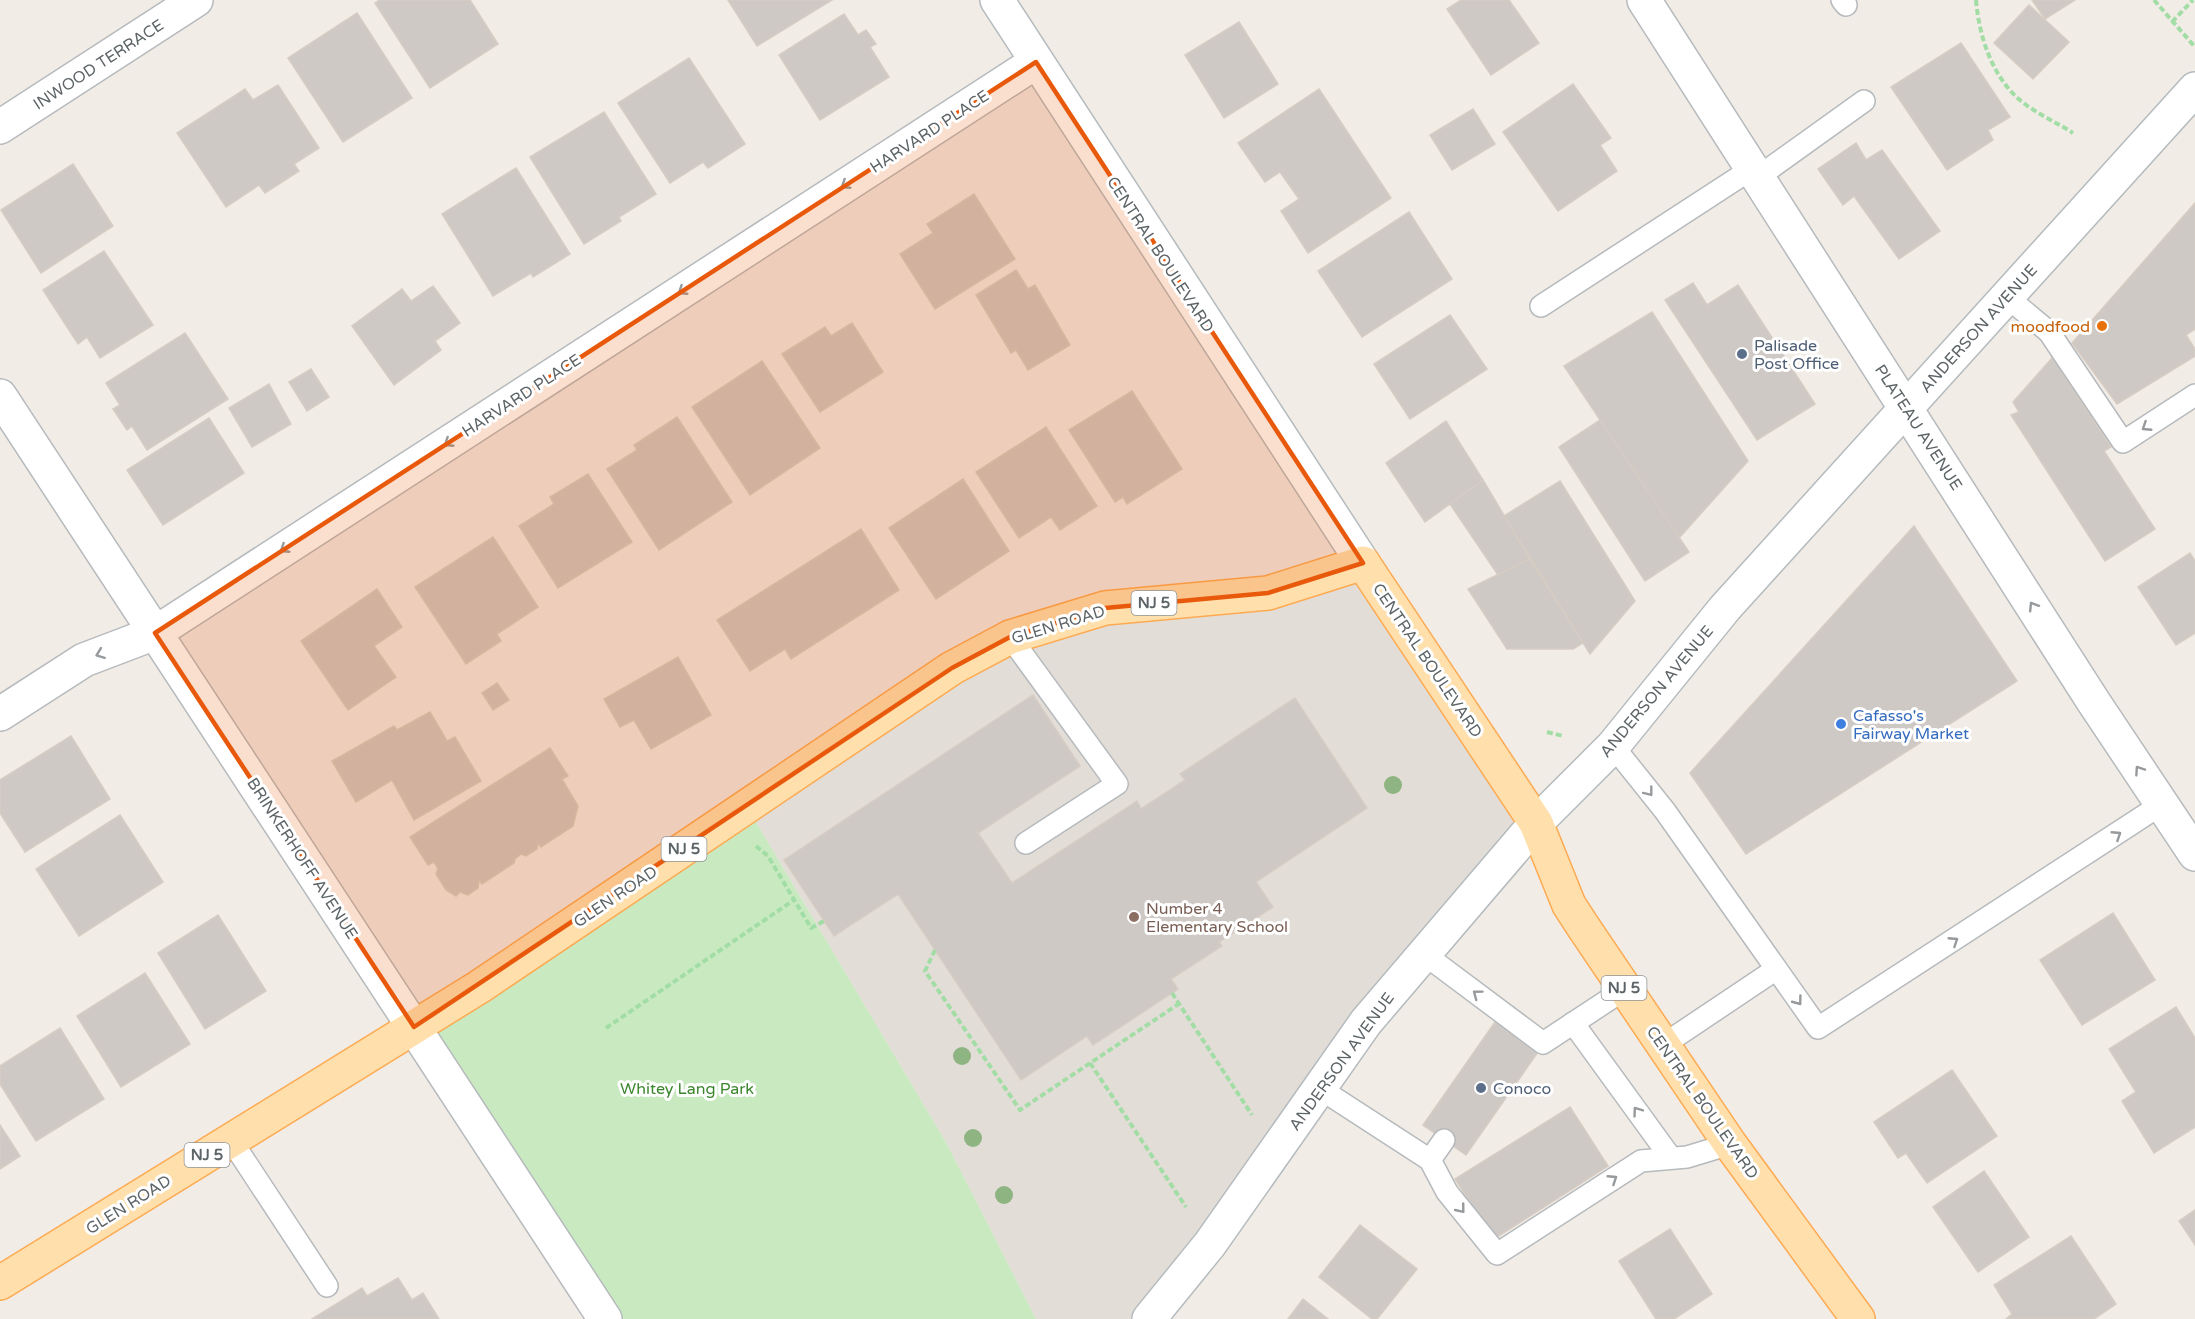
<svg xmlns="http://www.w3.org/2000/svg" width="2195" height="1319" font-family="'Varela Round',sans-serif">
	<rect width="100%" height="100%" fill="#f1ece6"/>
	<polygon fill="#e3ddd7" points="1363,563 1536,823 1149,1319 1036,1319 947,1144 747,807 1010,637"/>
	<polygon fill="#c9eac1" points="747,807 947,1144 1036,1319 605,1319 414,1027"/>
	<g fill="#cec9c5" stroke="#d6ccc3" stroke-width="1.5">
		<polygon points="380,0 470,0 498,44 430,88 375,3"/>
		<polygon points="728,0 832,0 757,46"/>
		<polygon points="1461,0 1509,0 1539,43 1491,75 1447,9"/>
		<polygon points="2032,0 2075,0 2045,19"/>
		<polygon points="2029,5 2069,42 2033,79 1994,43"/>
		<polygon points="357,13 412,98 343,142 288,58"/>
		<polygon points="844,14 858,35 866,30 876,44 870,47 889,77 820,120 779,55"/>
		<polygon points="1239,22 1278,84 1224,118 1185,55"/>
		<polygon points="1961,43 2010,117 1988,130 1993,140 1947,170 1891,87"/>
		<polygon points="689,58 745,144 708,168 703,162 670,183 618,103"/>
		<polygon points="1573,84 1611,138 1600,145 1617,171 1558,211 1503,132"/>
		<polygon points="278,85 319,148 294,164 299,171 265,193 259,185 226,207 177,133 245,89 253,100"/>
		<polygon points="1319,89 1391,198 1308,253 1281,211 1299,199 1280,172 1265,182 1238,143"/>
		<polygon points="1473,109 1495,144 1452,170 1430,135"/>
		<polygon points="604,112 656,194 619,217 621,221 584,244 530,157"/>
		<polygon points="1856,143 1866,160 1882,150 1940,231 1899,259 1854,196 1843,205 1818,169"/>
		<polygon points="73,164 113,226 41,273 1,210"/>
		<polygon points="516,168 570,254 533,277 531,273 493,296 442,214"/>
		<polygon points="974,194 1015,259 935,309 900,254 933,233 927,224"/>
		<polygon points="2195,203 2195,329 2186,335 2195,349 2195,356 2117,404 2072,343"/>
		<polygon points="1409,212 1452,279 1362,337 1318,271"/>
		<polygon points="104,251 153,325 100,358 87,337 78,344 43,290"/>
		<polygon points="1016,270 1028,289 1035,285 1070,345 1028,370 1016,350 1011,353 976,295"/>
		<polygon points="1693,283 1707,305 1738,285 1815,404 1757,440 1665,300"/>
		<polygon points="433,286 460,323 435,341 441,350 394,385 352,326 402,289 411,301"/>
		<polygon points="1652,312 1748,461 1679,538 1564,366"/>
		<polygon points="1450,315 1487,369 1410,419 1374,364"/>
		<polygon points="852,323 883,372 820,412 782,354 825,327 831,336"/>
		<polygon points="185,333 228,399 147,450 132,426 127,430 113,409 120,405 106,383"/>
		<polygon points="2052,358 2111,447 2104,451 2155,529 2105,561 2011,415 2019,412 2013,402"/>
		<polygon points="762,361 820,448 750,495 692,407"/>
		<polygon points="311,369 329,397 307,411 289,382"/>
		<polygon points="269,384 291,424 252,447 229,408"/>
		<polygon points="1132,391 1182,469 1127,504 1123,497 1115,502 1069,430"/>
		<polygon points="677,417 732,502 659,550 607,469 637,450 634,445"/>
		<polygon points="209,418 244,473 163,525 127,470"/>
		<polygon points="1600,420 1689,552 1645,581 1559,447"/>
		<polygon points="1446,421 1483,480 1425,522 1386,463"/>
		<polygon points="1046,427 1097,506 1060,530 1051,517 1019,538 976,472"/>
		<polygon points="588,474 632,542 558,588 519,526 554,504 550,497"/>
		<polygon points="963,479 1009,551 936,599 889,528"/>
		<polygon points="1483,480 1530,559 1498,575 1450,504"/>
		<polygon points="1560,481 1635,601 1590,654 1504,516"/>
		<polygon points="1914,526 2017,681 1746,854 1690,773"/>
		<polygon points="861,529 899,590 791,659 785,649 750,671 717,620"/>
		<polygon points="493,537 538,607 497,634 501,641 466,664 415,587"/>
		<polygon points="2190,553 2195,561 2195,633 2176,645 2138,587"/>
		<polygon points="1530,559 1583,643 1573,649 1507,649 1468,589"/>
		<polygon points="377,589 402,627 374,646 396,677 348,710 301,641"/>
		<polygon points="678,657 711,715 651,749 634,720 620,727 604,699"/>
		<polygon points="497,683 509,700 493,710 482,693"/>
		<polygon points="1033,695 1080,766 978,833 1012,883 1137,801 1141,809 1185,780 1180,774 1295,698 1367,808 1256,882 1273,907 1219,942 1222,946 1171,979 1178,989 1093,1045 1087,1036 1021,1080 898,894 834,936 784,860"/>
		<polygon points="430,712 447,741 455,737 481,781 414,820 392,780 356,802 332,761 394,726 397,730"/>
		<polygon points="71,736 110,799 25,852 0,813 0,780"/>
		<polygon points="550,748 568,776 562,779 578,806 573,826 541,847 538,843 537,849 526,856 521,854 515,859 514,863 482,884 479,880 478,888 468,895 460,892 456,896 446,890 436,874 438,869 434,862 428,865 410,837"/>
		<polygon points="120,815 163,882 79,936 36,869"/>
		<polygon points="2113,913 2155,980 2082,1025 2040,960"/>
		<polygon points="218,915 266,991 205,1029 158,953"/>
		<polygon points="145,973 190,1044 121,1087 77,1016"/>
		<polygon points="2176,1007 2195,1038 2195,1127 2154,1153 2122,1101 2136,1092 2109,1049"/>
		<polygon points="1495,1022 1538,1052 1466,1155 1423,1125"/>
		<polygon points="60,1028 104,1099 36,1141 0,1084 0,1066"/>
		<polygon points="1952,1070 1997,1136 1927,1183 1906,1153 1898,1158 1874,1122"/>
		<polygon points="1570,1107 1608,1166 1494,1239 1455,1179"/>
		<polygon points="0,1125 20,1156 0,1169"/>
		<polygon points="1984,1171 2029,1237 1978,1272 1933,1207"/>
		<polygon points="2195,1210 2195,1245 2179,1221"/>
		<polygon points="1360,1225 1417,1269 1377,1319 1372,1319 1319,1277"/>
		<polygon points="1670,1229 1712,1294 1674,1319 1656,1319 1619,1261"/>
		<polygon points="2071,1236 2116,1304 2094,1319 2006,1319 2012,1314 1994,1285"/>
		<polygon points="398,1278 412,1300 423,1293 439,1319 312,1319 362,1288 367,1296"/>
		<polygon points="1303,1299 1328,1319 1288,1319"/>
	</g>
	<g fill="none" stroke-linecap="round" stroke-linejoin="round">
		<g stroke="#b6babd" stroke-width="24">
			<g id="service">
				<polyline points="1842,0 1846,5"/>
				<polyline points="1758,177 1864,101"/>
				<polyline points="2007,297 2049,332 2123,442 2195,395"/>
				<polyline points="1541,306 1753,168"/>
				<polyline points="1010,637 1117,784 1026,843"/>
				<polyline points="1613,746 1665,811 1818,1028 2162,804"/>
				<polyline points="1424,954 1543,1043 1625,989"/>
				<polyline points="1573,1023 1671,1158"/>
				<polyline points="1663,1045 1775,970"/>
				<polyline points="1319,1088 1430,1160 1447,1192 1497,1254 1641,1161 1687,1157 1730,1144"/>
				<polyline points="231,1140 327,1286"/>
				<polyline points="1430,1160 1444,1140"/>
			</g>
		</g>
		<g stroke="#b6babd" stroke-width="36">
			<g id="minor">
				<polyline points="1644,0 2093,701 2195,854"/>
				<polyline points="0,127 196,0"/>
				<polyline points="0,396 605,1319"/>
				<polyline points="0,714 84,660 155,633 1036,62"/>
			</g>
		</g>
		<g stroke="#b4bbbe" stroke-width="36">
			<g id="secondary">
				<polyline points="997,0 1363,563"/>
				<polyline points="1149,1319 1210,1244 1366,1022 1536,823 1613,746 1725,608 2195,89"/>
			</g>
		</g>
		<g stroke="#fdaa52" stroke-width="36">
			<polyline id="primary" points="0,1283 479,987 952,668 1010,637 1105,608 1268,593 1363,563 1536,823 1569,905 1584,928 1730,1144 1858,1319"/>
		</g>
		<g stroke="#a2dda5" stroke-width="4" stroke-dasharray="6 3" stroke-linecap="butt">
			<path d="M 1976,0 C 1979,36 1992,77 2021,101 C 2037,114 2056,122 2073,133"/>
			<polyline points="2154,0 2195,47"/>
			<polyline points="2172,22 2193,0"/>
			<polyline points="1547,732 1563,736"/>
			<polyline points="756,846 768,856 811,928 824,921"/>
			<polyline points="935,950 925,971 1020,1110 1180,1003"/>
			<polyline points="1172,993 1252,1115"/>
			<polyline points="606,1028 794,900"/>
			<polyline points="1090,1063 1186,1207"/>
		</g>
		<use href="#service" stroke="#fff" stroke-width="21"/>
		<use href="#minor" stroke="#fff" stroke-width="33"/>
		<use href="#secondary" stroke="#fff" stroke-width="33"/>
		<use href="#primary" stroke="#ffe0ad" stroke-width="33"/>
	</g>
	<g fill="#8db481">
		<circle cx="1393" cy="785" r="9"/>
		<circle cx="962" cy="1056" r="9"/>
		<circle cx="973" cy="1138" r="9"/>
		<circle cx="1004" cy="1195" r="9"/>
	</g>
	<defs><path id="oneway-chevron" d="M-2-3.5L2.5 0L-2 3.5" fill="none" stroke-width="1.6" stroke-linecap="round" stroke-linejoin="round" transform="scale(1.5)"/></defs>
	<g stroke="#969a9c">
		<use href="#oneway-chevron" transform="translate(845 185) rotate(147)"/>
		<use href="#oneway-chevron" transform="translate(682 291) rotate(147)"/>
		<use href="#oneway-chevron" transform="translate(2146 427) rotate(147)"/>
		<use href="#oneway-chevron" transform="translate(448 443) rotate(147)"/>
		<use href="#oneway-chevron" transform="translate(284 549) rotate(147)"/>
		<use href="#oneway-chevron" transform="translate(2033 606) rotate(-122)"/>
		<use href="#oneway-chevron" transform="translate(100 654) rotate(159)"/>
		<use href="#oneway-chevron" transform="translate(2139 770) rotate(-124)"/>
		<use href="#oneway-chevron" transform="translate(1649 792) rotate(52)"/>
		<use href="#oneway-chevron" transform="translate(2117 835) rotate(-33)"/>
		<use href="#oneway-chevron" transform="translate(1954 941) rotate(-33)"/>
		<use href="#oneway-chevron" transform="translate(1477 994) rotate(-143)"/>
		<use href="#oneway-chevron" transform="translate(1798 1001) rotate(53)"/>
		<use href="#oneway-chevron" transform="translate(1637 1111) rotate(-126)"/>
		<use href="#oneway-chevron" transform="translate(1613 1179) rotate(-33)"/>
		<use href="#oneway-chevron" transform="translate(1461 1209) rotate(51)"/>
	</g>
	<path fill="#e8590c" fill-opacity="0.2" stroke="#e8590c" stroke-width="4.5" stroke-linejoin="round" d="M 1036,62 L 1363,563 L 1268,593 L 1105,608 L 1010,637 L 952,668 L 414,1027 L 155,633 Z"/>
	<circle fill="#e8710a" stroke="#fff" stroke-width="2" cx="2102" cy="326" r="6"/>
	<g fill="#5c6f8a" stroke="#fff" stroke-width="2">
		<circle cx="1742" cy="354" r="6"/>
		<circle cx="1481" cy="1088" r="6"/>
	</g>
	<circle fill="#3f7fe0" stroke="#fff" stroke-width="2" cx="1841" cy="724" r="6"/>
	<circle fill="#8d6e63" stroke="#fff" stroke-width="2" cx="1134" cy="917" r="6"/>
	<g text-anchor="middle" stroke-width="6" stroke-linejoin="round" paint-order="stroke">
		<g fill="#fff" stroke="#8e9295" stroke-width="1.5">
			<rect x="1131.5" y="591" width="45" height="24" rx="4.5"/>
			<rect x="661.5" y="837" width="45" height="24" rx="4.5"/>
			<rect x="1601.5" y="976" width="45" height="24" rx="4.5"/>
			<rect x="184.5" y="1143" width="45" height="24" rx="4.5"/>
		</g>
		<g font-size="15" font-weight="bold" fill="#5d6467">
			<text x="1154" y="608">NJ 5</text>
			<text x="684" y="854">NJ 5</text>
			<text x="1624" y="993">NJ 5</text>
			<text x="207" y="1160">NJ 5</text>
		</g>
		<g font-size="16" fill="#5d6467" stroke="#fff">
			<text transform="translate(98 64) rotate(-33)" y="6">INWOOD TERRACE</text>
			<text transform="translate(929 131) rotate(-33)" y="6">HARVARD PLACE</text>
			<text transform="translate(1161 254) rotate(57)" y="6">CENTRAL BOULEVARD</text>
			<text transform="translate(1978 328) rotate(-48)" y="6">ANDERSON AVENUE</text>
			<text transform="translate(521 395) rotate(-33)" y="6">HARVARD PLACE</text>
			<text transform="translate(1919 427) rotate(57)" y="6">PLATEAU AVENUE</text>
			<text transform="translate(1058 624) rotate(-17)" y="6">GLEN ROAD</text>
			<text transform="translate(1428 660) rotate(56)" y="6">CENTRAL BOULEVARD</text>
			<text transform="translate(1656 691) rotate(-50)" y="6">ANDERSON AVENUE</text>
			<text transform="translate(303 858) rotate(57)" y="6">BRINKERHOFF AVENUE</text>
			<text transform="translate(615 896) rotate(-34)" y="6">GLEN ROAD</text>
			<text transform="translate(1341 1061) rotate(-54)" y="6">ANDERSON AVENUE</text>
			<text transform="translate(1703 1102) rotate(55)" y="6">CENTRAL BOULEVARD</text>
			<text transform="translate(128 1204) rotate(-32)" y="6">GLEN ROAD</text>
		</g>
		<g font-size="16" fill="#c56008" stroke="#fff" text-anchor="end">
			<text x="2090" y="332">moodfood</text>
		</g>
		<g font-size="16" fill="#4e5e75" stroke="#fff" text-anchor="start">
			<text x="1754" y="351">Palisade<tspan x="1754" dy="18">Post Office</tspan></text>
			<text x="1493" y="1094">Conoco</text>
		</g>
		<g font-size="16" fill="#366cbe" stroke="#fff" text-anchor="start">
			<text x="1853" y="721">Cafasso's<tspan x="1853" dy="18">Fairway Market</tspan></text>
		</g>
		<g font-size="16" fill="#785e54" stroke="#fff" text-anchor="start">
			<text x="1146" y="914">Number 4<tspan x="1146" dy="18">Elementary School</tspan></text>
		</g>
		<g font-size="16" fill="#3c862e" stroke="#fff">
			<text x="687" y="1094">Whitey Lang Park</text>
		</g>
	</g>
</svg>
